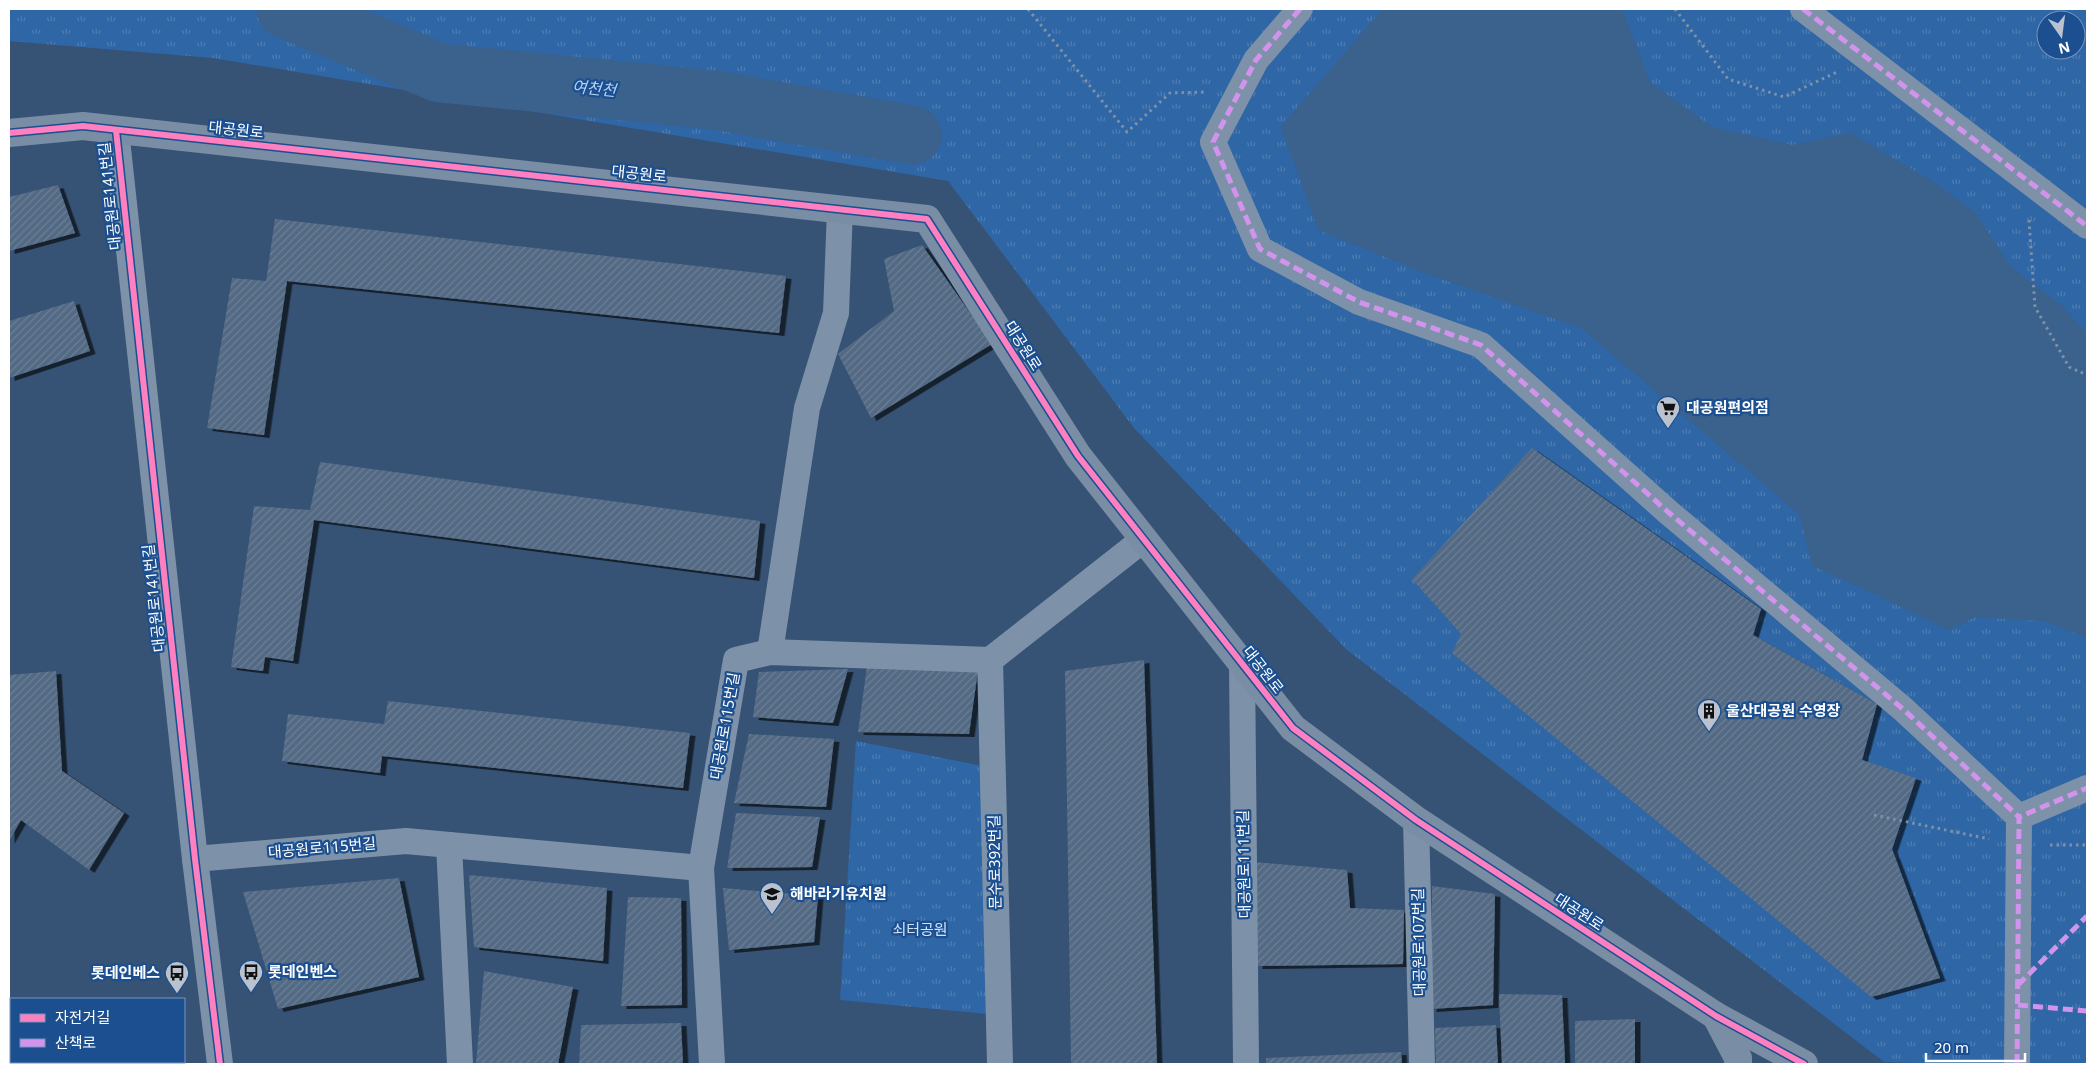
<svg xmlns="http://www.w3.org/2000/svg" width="2096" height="1073" font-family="'Noto Sans','Noto Sans KR',sans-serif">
	<defs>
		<pattern id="park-tufts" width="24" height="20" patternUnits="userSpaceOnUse" patternTransform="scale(1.25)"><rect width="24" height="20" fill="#2f66a5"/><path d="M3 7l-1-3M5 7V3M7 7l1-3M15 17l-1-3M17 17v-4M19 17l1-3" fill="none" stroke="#4e7db2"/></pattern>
		<pattern id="building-hatch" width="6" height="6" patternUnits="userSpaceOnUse" patternTransform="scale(1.25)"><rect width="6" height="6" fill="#526984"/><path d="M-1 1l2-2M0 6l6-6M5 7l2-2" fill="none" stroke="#6c8096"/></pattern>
		<filter id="shadow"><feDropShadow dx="5.5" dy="3" stdDeviation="0" flood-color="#0009"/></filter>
	</defs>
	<rect width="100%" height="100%" fill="#365274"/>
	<g fill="url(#park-tufts)" fill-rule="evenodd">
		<path d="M 9,9 L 2087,9 L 2087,1064 L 1952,1064 L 1884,1062 L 1347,650 L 1134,428 L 948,181 L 213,58 L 9,41 ZM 2046,20 L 2076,20 L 2076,50 L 2046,50 Z"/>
		<polygon points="856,741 993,768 998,1015 840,1000"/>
	</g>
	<polygon fill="#3b618d" points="1383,9 1622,9 1651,83 1712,127 1792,145 1850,133 1931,180 1975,212 2011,267 2060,304 2087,333 2087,638 2044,621 1975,617 1949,630 1864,589 1812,566 1799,514 1581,328 1430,275 1318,230 1281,126"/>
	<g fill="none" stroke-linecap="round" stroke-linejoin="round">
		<polyline stroke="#3b618d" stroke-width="59" points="286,9 440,73 715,100 912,135"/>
	</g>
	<g fill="url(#building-hatch)" filter="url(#shadow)">
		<polygon points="58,185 75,233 9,251 9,197"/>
		<polygon points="275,219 786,276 779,333 287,281 264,435 207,428 232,278 266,281"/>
		<polygon points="922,245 992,344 871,418 838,354 894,311 884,259"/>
		<polygon points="74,301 90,351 9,378 9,321"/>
		<polygon points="1532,448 1761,609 1753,635 1877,704 1862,760 1916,778 1892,849 1940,978 1871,997 1452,653 1461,634 1412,579"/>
		<polygon points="320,462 760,521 754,578 314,520 293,661 265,657 263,671 231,667 254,506 310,510"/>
		<polygon points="1144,660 1157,1064 1071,1064 1065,671"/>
		<polygon points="867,666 978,670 969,734 858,732"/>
		<polygon points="848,669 833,723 753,717 759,672"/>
		<polygon points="56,671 62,771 124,813 89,870 21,820 9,841 9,675"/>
		<polygon points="388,701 690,733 683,788 382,756 380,773 282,761 288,714 384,724"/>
		<polygon points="749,734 834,739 826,807 734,803"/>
		<polygon points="736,813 820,817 812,867 727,868"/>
		<polygon points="1253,862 1347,870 1350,908 1404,910 1403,964 1257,966"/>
		<polygon points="469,875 607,888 603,961 474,947"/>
		<polygon points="399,878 419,977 278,1009 243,892"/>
		<polygon points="1432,886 1495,894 1493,1005 1431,1009"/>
		<polygon points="723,888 818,896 814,942 729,950"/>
		<polygon points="628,897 681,898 682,1005 621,1006"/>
		<polygon points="484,971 573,987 558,1064 476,1064"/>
		<polygon points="1499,994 1562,995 1565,1064 1502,1064"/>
		<polygon points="9,1004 11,1004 11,1062 68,1062 69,1064 9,1064"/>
		<polygon points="1635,1019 1635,1064 1575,1064 1575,1021"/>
		<polygon points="681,1023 683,1064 579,1064 581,1025"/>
		<polygon points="1496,1025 1498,1064 1436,1064 1435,1028"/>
		<polygon points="1401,1052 1402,1064 1266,1064 1266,1058"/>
	</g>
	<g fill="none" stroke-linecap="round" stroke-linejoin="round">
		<g stroke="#7d92a8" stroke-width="3" stroke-dasharray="2.5 4" stroke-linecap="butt">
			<polyline points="1028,9 1127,132 1170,93 1206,92"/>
			<polyline points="1675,9 1728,79 1784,97 1837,72"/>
			<polyline points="2029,220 2035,307 2069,367 2087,375"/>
			<polyline points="1874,815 1989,839"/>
			<polyline points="2050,845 2087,845"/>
		</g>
		<g stroke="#7d92a8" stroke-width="26">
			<polyline points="1300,9 1256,60 1213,142 1260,249 1359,302 1481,345 1668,512 1903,709 2019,817"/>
			<polyline points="1803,9 2087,226"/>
			<polyline points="116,130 195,859 220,1064"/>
			<polyline points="770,652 807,408 836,313 840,209"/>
			<polyline points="990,660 1000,1064"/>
			<polyline points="1242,664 1246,1064"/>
			<polyline points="1416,820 1422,1064"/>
			<polyline points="449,845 460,1064"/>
			<polyline points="195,859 406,841 701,868"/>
			<polyline points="712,1064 701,868 736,660 770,652 990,660 1144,539"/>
			<polyline points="2017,1064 2019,817 2087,788"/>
		</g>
		<g stroke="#798da4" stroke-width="28">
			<polyline points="9,133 83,126 927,219 1078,456 1293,728 1416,820 1716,1016 1804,1064"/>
			<polyline points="1716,1016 1738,1058 1738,1064"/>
		</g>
		<g stroke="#d193ec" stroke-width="5" stroke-dasharray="10 5" stroke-linecap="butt">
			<polyline points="1300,9 1256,60 1213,142 1260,249 1359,302 1481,345 1668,512 1903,709 2019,817"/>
			<polyline points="1803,9 2087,226"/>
			<polyline points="2018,985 2087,916"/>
			<polyline points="2018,1005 2087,1011"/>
			<polyline points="2017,1064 2019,817 2087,788"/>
		</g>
		<g stroke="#1b4f8f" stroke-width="9">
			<g id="cycleway">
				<polyline points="116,130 195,859 220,1064"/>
				<polyline points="9,133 83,126 927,219 1078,456 1293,728 1416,820 1716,1016 1804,1064"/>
			</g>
		</g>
		<use href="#cycleway" stroke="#ff80c0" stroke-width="6"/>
	</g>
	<defs>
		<g id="supermarket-pin" transform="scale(1.25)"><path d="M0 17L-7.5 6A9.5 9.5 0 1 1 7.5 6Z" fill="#b9c2ce" stroke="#1b4f8f"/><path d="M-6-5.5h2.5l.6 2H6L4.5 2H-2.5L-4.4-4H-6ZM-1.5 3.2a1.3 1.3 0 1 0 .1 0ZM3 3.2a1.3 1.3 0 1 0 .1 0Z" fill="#111"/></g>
		<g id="building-pin" transform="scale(1.25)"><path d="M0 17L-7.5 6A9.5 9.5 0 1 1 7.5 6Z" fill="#b9c2ce" stroke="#1b4f8f"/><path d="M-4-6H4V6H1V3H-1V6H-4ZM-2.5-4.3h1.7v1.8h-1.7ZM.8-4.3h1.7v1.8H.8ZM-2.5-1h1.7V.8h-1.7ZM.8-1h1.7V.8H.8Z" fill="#111"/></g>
		<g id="school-pin" transform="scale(1.25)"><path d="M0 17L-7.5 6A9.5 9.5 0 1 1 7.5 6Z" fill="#b9c2ce" stroke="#1b4f8f"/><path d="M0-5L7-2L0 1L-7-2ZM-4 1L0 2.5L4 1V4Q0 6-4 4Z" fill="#111"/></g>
		<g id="bus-pin" transform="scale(1.25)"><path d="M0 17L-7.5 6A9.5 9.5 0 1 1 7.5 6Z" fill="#b9c2ce" stroke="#1b4f8f"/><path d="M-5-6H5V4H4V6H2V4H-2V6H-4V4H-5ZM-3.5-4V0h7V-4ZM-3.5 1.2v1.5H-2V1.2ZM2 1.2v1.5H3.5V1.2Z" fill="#111"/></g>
	</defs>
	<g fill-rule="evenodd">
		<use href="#supermarket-pin" x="1668" y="408"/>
		<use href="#building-pin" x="1709" y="711"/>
		<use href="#school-pin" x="772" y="894"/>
		<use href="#bus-pin" x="251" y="972"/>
		<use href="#bus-pin" x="177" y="973"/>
	</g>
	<g text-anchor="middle" stroke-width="4.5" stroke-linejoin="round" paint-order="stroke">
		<g font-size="15" fill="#fff" stroke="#1b4f8f">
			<text transform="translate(236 130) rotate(6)" y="5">대공원로</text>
			<text transform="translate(639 174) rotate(6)" y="5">대공원로</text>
			<text transform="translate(110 196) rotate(-96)" y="5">대공원로141번길</text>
			<text transform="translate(1023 346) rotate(58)" y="5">대공원로</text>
			<text transform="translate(154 598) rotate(-96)" y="5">대공원로141번길</text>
			<text transform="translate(1263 670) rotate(52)" y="5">대공원로</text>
			<text transform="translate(725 726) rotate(-80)" y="5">대공원로115번길</text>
			<text transform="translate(322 848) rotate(-5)" y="5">대공원로115번길</text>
			<text transform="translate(995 862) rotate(-91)" y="5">문수로392번길</text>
			<text transform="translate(1244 864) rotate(-91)" y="5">대공원로111번길</text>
			<text transform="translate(1579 912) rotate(33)" y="5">대공원로</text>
			<text transform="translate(1419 942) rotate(-91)" y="5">대공원로107번길</text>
		</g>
		<g font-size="15" font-weight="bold" fill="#fff" stroke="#1b4f8f" text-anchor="start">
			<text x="1686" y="413">대공원편의점</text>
			<text x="1726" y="716">울산대공원 수영장</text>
			<text x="790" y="899">해바라기유치원</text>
			<text x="268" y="977">롯데인벤스</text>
			<text x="160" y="978" text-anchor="end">롯데인베스</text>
		</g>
		<g font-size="15" fill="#cfe3fa" stroke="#1b4f8f">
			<text x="920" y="935">쇠터공원</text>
		</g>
		<g font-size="16" font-style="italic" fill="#b5d3f5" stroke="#1b4f8f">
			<text transform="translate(594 88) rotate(6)" y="6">여천천</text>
		</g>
	</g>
	<rect width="2096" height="1073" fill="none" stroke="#ffffff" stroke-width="20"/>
	<rect x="10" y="998" width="175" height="65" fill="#1b4f8f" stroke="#7695bc"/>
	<rect x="20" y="1014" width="25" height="8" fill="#ff80c0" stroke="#7695bc"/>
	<text x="55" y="1023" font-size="15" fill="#ffffff">자전거길</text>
	<rect x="20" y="1039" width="25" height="8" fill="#d193ec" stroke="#7695bc"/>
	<text x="55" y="1048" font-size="15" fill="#ffffff">산책로</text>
	<g transform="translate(2061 35) rotate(166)"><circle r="24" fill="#1b4f8f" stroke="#7695bc"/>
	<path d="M0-4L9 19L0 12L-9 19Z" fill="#b9c2ce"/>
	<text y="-8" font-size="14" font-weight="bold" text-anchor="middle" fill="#ffffff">N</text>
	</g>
	<path d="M1926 1053v8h99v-8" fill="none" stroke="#ffffff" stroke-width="2.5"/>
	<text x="1934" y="1053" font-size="15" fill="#ffffff" stroke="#1b4f8f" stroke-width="4" paint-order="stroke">20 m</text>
</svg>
